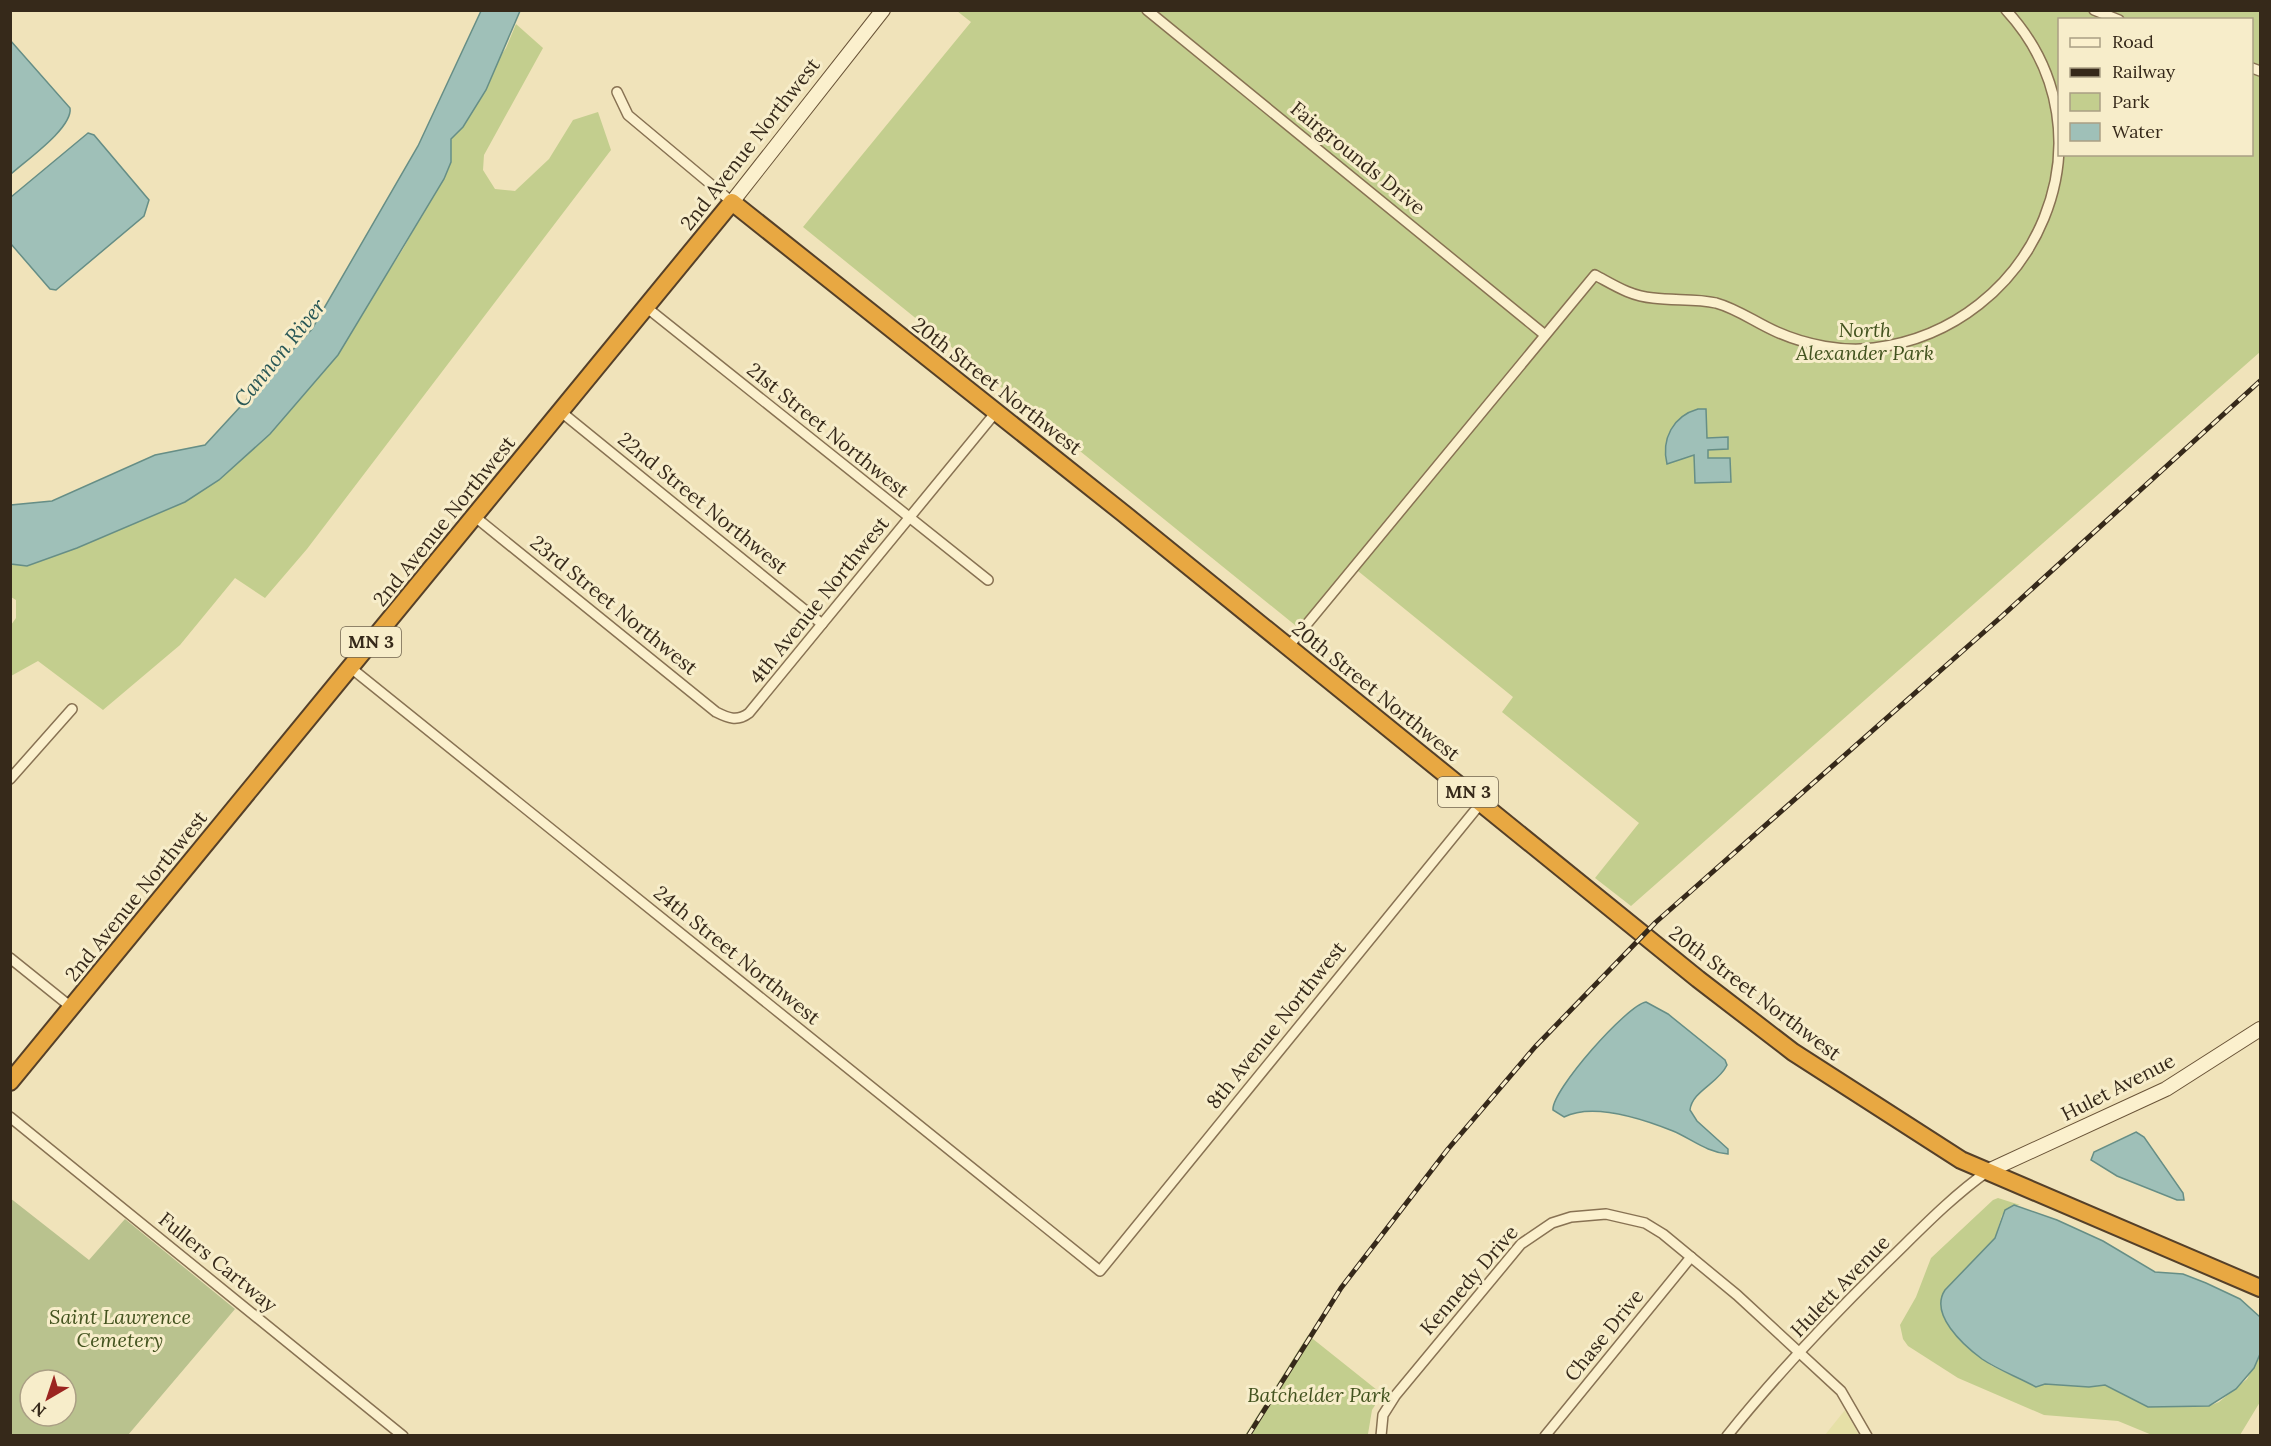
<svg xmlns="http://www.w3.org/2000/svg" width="2271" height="1446" font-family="Lora,serif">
	<rect width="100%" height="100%" fill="#f0e3ba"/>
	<polygon fill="#e6e0a7" points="1845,1410 1859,1435 1825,1435"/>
	<g fill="#c3ce8e" fill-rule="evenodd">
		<path d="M 957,11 L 2260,11 L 2260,352 L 1631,906 L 1595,878 L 1639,823 L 1502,712 L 1513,697 L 1358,571 L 1306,634 L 803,227 L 971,22 ZM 2060,20 L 2252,20 L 2252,154 L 2060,154 Z"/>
		<polygon points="516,24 543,48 484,155 483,170 495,189 515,191 549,159 573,120 598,112 611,150 307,549 265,598 235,578 180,645 103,710 38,661 11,676 11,625 16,618 16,600 11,597 11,564 27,566 77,548 185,502 376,291 403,249 451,162 451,139 463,127 486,90 497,61 506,48"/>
		<polygon points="1998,1198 2020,1205 2014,1205 2002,1215 1995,1238 1952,1283 1969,1349 1992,1366 2036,1387 2045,1384 2089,1387 2105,1385 2154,1407 2209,1406 2219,1402 2247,1379 2260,1354 2260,1402 2240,1435 2152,1435 2118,1421 2044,1415 1958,1378 1908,1346 1903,1339 1900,1325 1916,1297 1931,1258 1993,1200"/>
		<polygon points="1308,1335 1382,1394 1372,1410 1368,1434 1245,1435"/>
	</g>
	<path fill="#b9c28e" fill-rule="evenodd" d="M 10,1198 L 89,1260 L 125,1219 L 235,1309 L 128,1435 L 11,1435 ZM 30,1380 L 66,1380 L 66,1416 L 30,1416 Z"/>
	<g fill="#9fc0b8" stroke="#668e86" stroke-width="1.5">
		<polygon points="481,11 520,11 486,90 463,127 451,139 451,162 444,179 338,355 270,434 219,480 185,502 77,548 27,566 11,564 11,505 52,501 155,455 205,445 312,329 418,146"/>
		<path d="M 10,40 L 70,108 C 73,128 25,161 11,174 Z"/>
		<polygon points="88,133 94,135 149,200 144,216 56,290 50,289 11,244 11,197"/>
		<path d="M 1698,409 L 1706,409 L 1707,438 L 1728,437 L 1728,449 L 1708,450 L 1708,458 L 1730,458 L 1731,482 L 1695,483 L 1694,455 L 1667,464 C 1661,439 1673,416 1698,409 Z"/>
		<path d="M 1646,1002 L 1668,1014 L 1725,1060 L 1727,1065 C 1719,1083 1692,1091 1690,1110 L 1697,1121 L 1728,1149 L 1728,1154 C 1706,1152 1692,1139 1673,1131 C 1643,1119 1594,1102 1564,1117 L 1553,1110 C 1551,1091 1627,1005 1646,1002 Z"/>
		<polygon points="2136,1132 2144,1137 2183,1193 2184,1200 2177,1200 2117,1176 2091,1160 2094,1152"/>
		<path d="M 2014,1205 L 2057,1220 L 2103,1241 L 2155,1272 L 2183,1274 L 2206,1283 L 2240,1299 L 2260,1317 L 2260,1354 L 2254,1368 L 2236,1389 L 2209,1406 L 2148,1407 L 2105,1385 L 2089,1387 L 2045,1384 L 2036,1387 C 2018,1377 1998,1370 1982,1359 C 1963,1345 1929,1314 1945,1290 L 1995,1238 L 2005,1210 Z"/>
	</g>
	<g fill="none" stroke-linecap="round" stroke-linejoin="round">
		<g stroke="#887253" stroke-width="12">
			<g id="street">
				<polyline points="1147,10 1545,335"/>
				<polyline points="2094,10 2119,20"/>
				<polyline points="2252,68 2260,71"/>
				<polyline points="617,92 628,115 732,202"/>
				<polyline points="646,307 988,580"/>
				<polyline points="560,411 822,624"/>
				<path d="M 474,516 L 716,712 C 728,718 737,722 749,713 L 996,412"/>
				<path d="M 1288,647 L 1595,275 C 1614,285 1630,296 1653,298 C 1674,301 1695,298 1716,303 C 1738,309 1756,323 1777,332 C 1806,345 1843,352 1874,348 C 2036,328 2121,135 2006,10"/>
				<polyline points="351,668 1100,1271 1481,803"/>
				<polyline points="10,779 72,709"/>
				<polyline points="10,958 71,1007"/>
				<polyline points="10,1117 403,1436"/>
				<polyline points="1381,1436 1383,1415 1395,1396 1521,1244 1552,1223 1571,1217 1606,1214 1645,1223 1663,1234 1737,1295 1841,1391 1867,1436"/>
				<polyline points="1545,1436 1691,1257"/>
				<path d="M 1727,1436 C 1776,1375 1830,1318 1886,1263 C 1919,1231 1950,1198 1988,1171"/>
			</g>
		</g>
		<g stroke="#695337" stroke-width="16">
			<g id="secondary">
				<polyline points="732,202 883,10"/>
				<polyline points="1988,1171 2166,1089 2260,1029"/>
			</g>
		</g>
		<g stroke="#554029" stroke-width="20">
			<polyline id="highway" points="10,1082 732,202 1123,513 1698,979 1793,1052 1961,1160 2260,1288"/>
		</g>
		<use href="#street" stroke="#fbf0cd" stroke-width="9"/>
		<use href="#secondary" stroke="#fbf0cd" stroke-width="14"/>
		<use href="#highway" stroke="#e8a842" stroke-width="16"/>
		<g stroke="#36291a" stroke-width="5">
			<polyline id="rail" points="1248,1436 1341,1288 1448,1149 1535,1047 1656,922 2001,617 2260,381"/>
		</g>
		<use href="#rail" stroke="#f7edca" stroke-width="3" stroke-dasharray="9" stroke-linecap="butt"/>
	</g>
	<g text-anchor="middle" stroke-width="6" stroke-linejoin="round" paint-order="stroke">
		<g fill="#f7edca" stroke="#70644f" stroke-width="1.5">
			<rect x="341" y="627" width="60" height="30" rx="4.5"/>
			<rect x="1438" y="777" width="60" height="30" rx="4.5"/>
		</g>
		<g font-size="18" font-weight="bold" fill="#36291a">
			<text x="371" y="648">MN 3</text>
			<text x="1468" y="798">MN 3</text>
		</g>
		<g font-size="20" fill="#36291a" stroke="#f7edca">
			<text transform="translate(750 144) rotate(-52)" y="7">2nd Avenue Northwest</text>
			<text transform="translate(1358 158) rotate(39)" y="7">Fairgrounds Drive</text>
			<text transform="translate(997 386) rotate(38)" y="7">20th Street Northwest</text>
			<text transform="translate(828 430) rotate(39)" y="7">21st Street Northwest</text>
			<text transform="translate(703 503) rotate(39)" y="7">22nd Street Northwest</text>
			<text transform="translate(444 521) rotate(-51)" y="7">2nd Avenue Northwest</text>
			<text transform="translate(819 600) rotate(-51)" y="7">4th Avenue Northwest</text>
			<text transform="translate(614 605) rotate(39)" y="7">23rd Street Northwest</text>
			<text transform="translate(1376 691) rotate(39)" y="7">20th Street Northwest</text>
			<text transform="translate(136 896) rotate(-51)" y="7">2nd Avenue Northwest</text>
			<text transform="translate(737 955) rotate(39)" y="7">24th Street Northwest</text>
			<text transform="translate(1755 993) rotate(37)" y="7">20th Street Northwest</text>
			<text transform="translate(1276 1025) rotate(-51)" y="7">8th Avenue Northwest</text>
			<text transform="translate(2118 1087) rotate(-27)" y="7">Hulet Avenue</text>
			<text transform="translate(218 1262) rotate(39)" y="7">Fullers Cartway</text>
			<text transform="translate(1469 1280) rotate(-49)" y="7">Kennedy Drive</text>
			<text transform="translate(1840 1286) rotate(-46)" y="7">Hulett Avenue</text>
			<text transform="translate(1604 1335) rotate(-51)" y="7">Chase Drive</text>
		</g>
		<g font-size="20" font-style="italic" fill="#43531f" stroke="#f7edca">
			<text x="1865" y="337">North<tspan x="1865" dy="23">Alexander Park</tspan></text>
			<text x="120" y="1324">Saint Lawrence<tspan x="120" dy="23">Cemetery</tspan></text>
			<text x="1319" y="1402">Batchelder Park</text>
		</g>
		<g font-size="21" font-style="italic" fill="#285756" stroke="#f7edca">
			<text transform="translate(280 353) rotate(-51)" y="7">Cannon River</text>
		</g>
	</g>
	<rect width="2271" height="1446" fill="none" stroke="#36291a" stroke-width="24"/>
	<rect x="2058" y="18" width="195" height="138" fill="#f7edca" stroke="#aa9f84" stroke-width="1.5"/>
	<rect x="2070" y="38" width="30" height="9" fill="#fbf0cd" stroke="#aa9f84" stroke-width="1.5"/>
	<text x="2112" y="48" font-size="18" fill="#36291a">Road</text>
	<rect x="2070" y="68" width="30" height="9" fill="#36291a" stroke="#aa9f84" stroke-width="1.5"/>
	<text x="2112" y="78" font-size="18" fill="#36291a">Railway</text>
	<rect x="2070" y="93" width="30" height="18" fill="#c3ce8e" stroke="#aa9f84" stroke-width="1.5"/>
	<text x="2112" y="108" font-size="18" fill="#36291a">Park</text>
	<rect x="2070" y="123" width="30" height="18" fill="#9fc0b8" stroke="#aa9f84" stroke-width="1.5"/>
	<text x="2112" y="138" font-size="18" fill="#36291a">Water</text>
	<g transform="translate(48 1398) rotate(219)"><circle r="28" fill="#f7edca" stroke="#aa9f84" stroke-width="1.5"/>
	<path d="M0-4.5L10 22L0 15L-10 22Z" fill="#9b2520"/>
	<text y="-9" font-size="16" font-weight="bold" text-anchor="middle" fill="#36291a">N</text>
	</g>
</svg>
